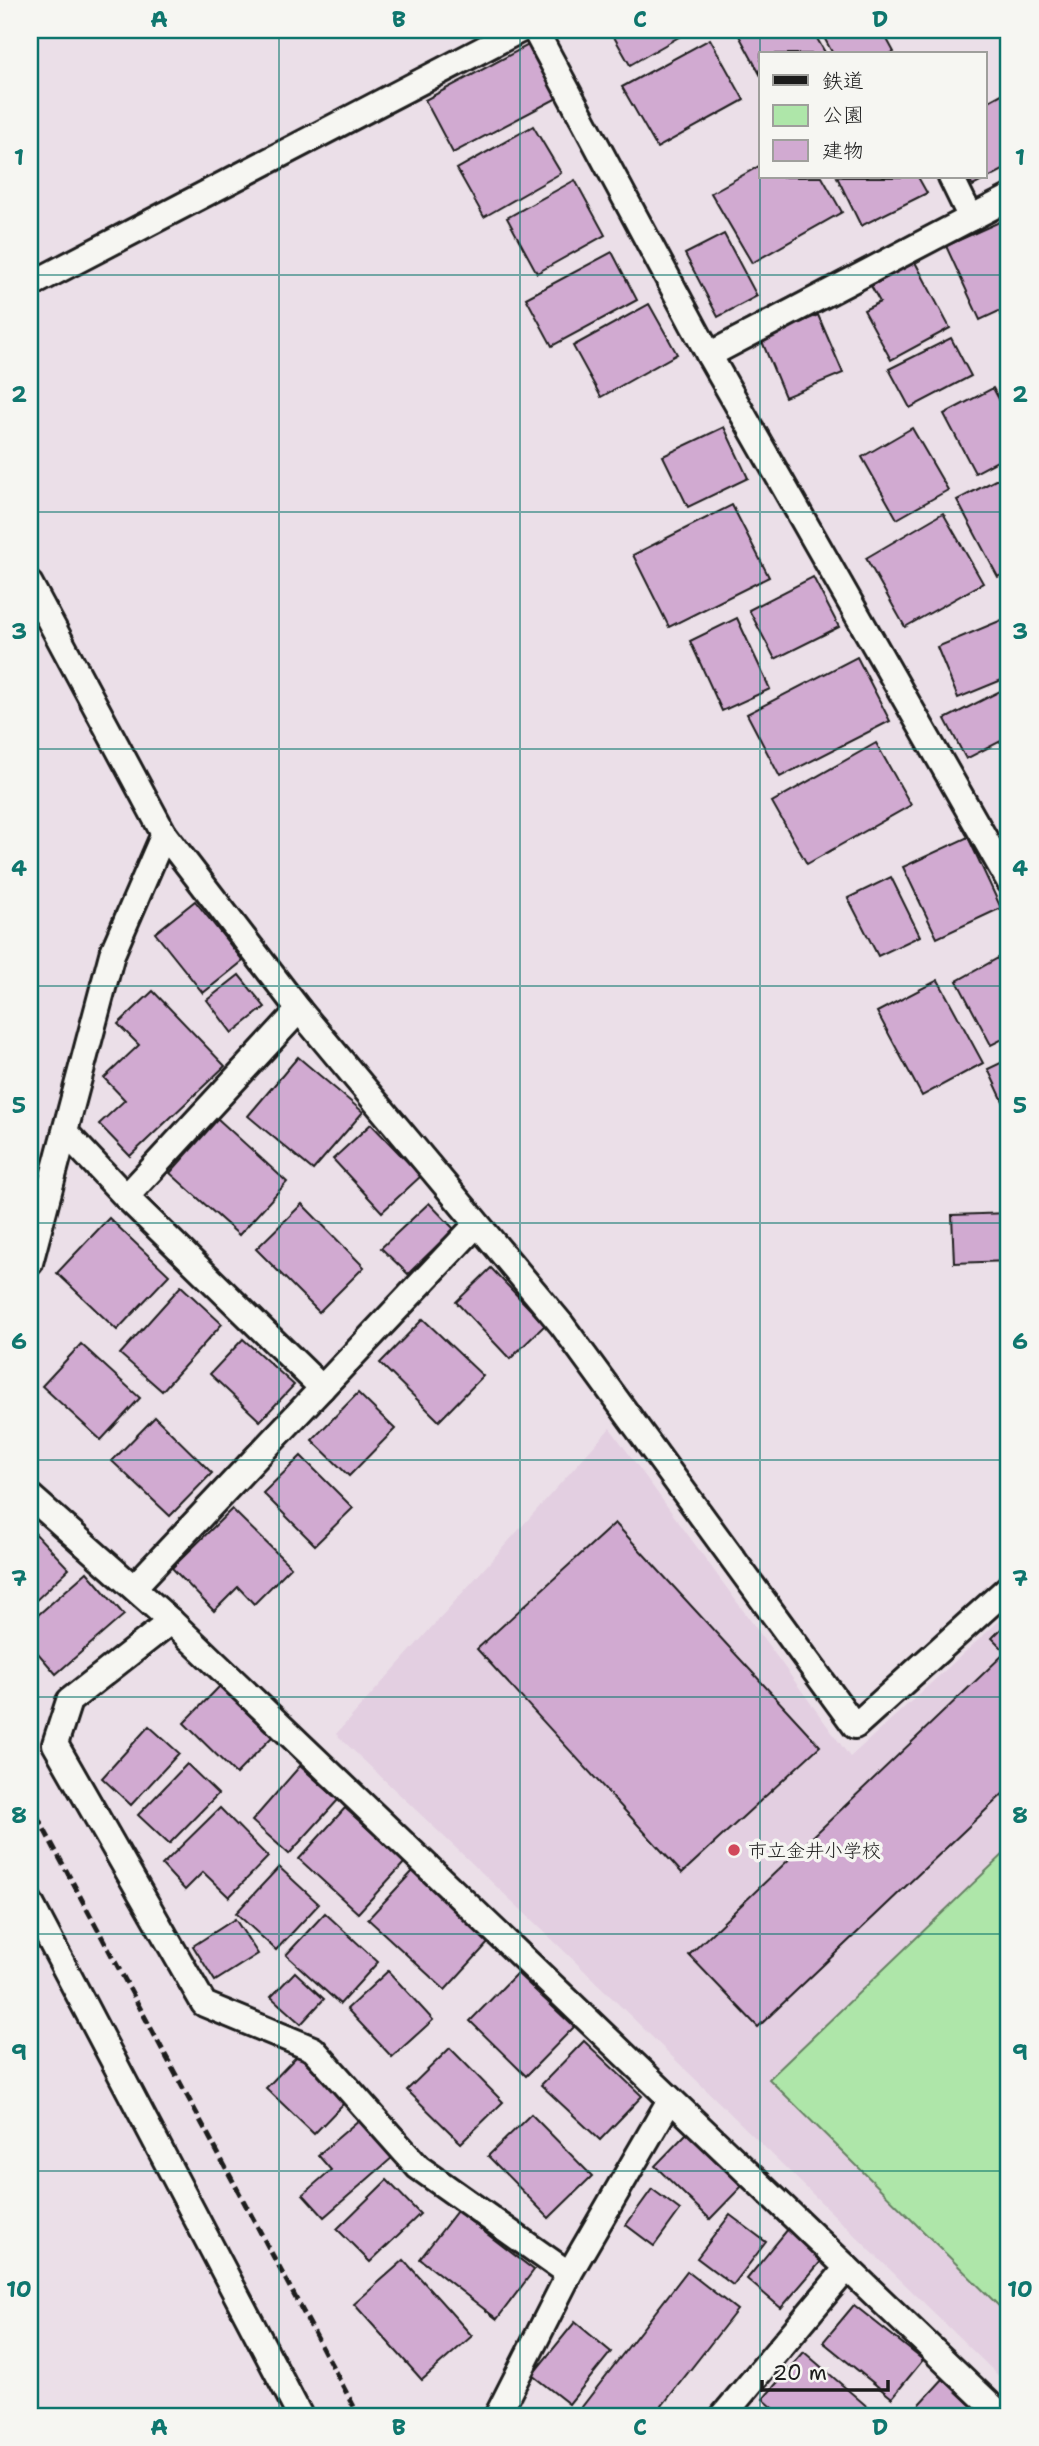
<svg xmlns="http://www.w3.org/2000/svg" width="1039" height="2446" font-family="'Shantell Sans','Klee One',sans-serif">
	<rect width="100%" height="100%" fill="#ebdfe8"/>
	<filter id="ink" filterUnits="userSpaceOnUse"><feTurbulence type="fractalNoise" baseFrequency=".0143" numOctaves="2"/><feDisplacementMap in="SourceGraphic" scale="14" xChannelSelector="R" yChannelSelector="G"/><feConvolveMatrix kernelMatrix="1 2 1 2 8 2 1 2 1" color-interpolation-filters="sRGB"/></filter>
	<g filter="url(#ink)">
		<polygon fill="#e3cfe1" points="610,1428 850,1757 1009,1612 1009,2386 557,1944 336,1734"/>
		<polygon fill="#aee6a9" stroke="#658162" stroke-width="2" points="1009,1849 1009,2316 769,2079"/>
		<g fill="#d1aad1" stroke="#1c1c1c" stroke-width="2">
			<polygon points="610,30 691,30 630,65"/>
			<polygon points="736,30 812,30 826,54 761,54 761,76"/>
			<polygon points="820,30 882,30 894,52 890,54 833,54"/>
			<polygon points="710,39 744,100 657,148 622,87"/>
			<polygon points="534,42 563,95 453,153 425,100"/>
			<polygon points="1009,90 1009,167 973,186 968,177 985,177 985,103"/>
			<polygon points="533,126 561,173 484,217 457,169"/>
			<polygon points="761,165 761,177 822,177 842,212 752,263 711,193"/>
			<polygon points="837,177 918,177 927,193 861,226"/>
			<polygon points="575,180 605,235 537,273 507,218"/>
			<polygon points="1006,219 1009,225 1009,334 999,311 980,320 946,246"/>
			<polygon points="724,234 757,296 718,317 685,254"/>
			<polygon points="612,252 637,300 552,346 526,298"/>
			<polygon points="915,262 950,328 891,360 864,310 880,302 871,286"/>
			<polygon points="649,304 677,354 601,397 573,346"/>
			<polygon points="818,315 843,373 785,397 761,339"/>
			<polygon points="951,338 971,376 910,408 889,369"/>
			<polygon points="993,388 1009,418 1009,455 975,473 944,414"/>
			<polygon points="724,427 748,478 688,507 663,456"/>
			<polygon points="912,428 948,490 897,519 862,457"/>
			<polygon points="1009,473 1009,571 998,577 957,500"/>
			<polygon points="732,505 769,577 669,627 633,555"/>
			<polygon points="943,513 983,583 905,627 866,558"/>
			<polygon points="813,577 839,627 775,659 749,610"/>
			<polygon points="1009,617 1009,677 958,698 937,647"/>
			<polygon points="737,618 770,689 722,711 690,641"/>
			<polygon points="857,657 890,721 780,777 747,714"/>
			<polygon points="1006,688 1009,694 1009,737 966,759 945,719"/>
			<polygon points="876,743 911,805 807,864 772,802"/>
			<polygon points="968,837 1001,908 937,938 903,867"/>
			<polygon points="891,877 920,936 878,956 848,898"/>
			<polygon points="195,901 243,961 203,993 155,933"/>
			<polygon points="1009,952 1009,1036 991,1045 957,981"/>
			<polygon points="239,975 265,1007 232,1033 207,1000"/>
			<polygon points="938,980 983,1063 922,1096 877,1012"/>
			<polygon points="153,991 225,1066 130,1156 99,1124 125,1100 104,1078 139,1045 118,1024"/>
			<polygon points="298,1057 363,1112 313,1170 248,1116"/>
			<polygon points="1009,1059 1009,1114 988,1069"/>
			<polygon points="218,1119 287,1182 239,1235 170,1173"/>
			<polygon points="371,1124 421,1176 382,1212 333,1159"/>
			<polygon points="429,1203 454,1229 408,1274 381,1248"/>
			<polygon points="302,1204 364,1267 319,1312 256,1249"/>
			<polygon points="1009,1213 1009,1261 954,1263 952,1215"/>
			<polygon points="109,1218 169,1275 117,1330 57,1273"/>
			<polygon points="491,1268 545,1325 510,1359 456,1302"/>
			<polygon points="181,1286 222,1324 162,1391 120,1354"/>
			<polygon points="423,1319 483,1376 439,1421 380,1363"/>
			<polygon points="243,1339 294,1385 260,1421 210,1374"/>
			<polygon points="81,1344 140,1398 101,1440 42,1386"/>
			<polygon points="358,1393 395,1429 349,1476 312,1440"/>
			<polygon points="155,1417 212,1473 170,1516 112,1461"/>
			<polygon points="301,1456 353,1508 315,1545 263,1493"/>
			<polygon points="232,1509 291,1567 254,1604 238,1587 214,1611 172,1568"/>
			<polygon points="615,1523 820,1746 682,1873 477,1649"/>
			<polygon points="31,1529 69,1569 30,1606 30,1531"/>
			<polygon points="87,1572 124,1615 56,1674 30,1644 30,1622"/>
			<polygon points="1009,1621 1009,1788 758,2027 689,1955 1006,1652 992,1638"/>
			<polygon points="220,1686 272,1737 236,1774 184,1723"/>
			<polygon points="149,1726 179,1753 131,1805 102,1778"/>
			<polygon points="187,1764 218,1794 169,1844 138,1815"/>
			<polygon points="300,1766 338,1800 289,1854 252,1821"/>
			<polygon points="220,1808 268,1857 229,1897 203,1872 185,1890 162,1865"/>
			<polygon points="345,1808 405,1862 358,1913 299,1859"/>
			<polygon points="279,1867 319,1904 276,1950 236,1913"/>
			<polygon points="413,1871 489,1942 445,1990 368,1919"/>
			<polygon points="325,1913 378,1962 340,2004 286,1955"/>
			<polygon points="235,1919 258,1954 215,1981 193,1946"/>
			<polygon points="388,1971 433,2020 392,2057 347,2009"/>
			<polygon points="295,1972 324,1999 301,2024 271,1997"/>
			<polygon points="517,1973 574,2027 526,2076 470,2021"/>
			<polygon points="584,2041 642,2096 600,2140 541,2085"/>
			<polygon points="450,2048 503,2102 461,2143 407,2090"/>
			<polygon points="298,2055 346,2101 314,2134 266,2088"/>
			<polygon points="531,2114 592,2176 549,2218 488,2156"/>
			<polygon points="360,2119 393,2157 324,2217 303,2194 331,2170 318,2155"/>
			<polygon points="688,2132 743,2185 710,2219 655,2166"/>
			<polygon points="387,2180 420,2214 370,2262 337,2229"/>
			<polygon points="652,2189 680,2210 654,2246 626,2225"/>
			<polygon points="457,2211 534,2270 497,2319 420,2259"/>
			<polygon points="730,2215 766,2242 733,2285 697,2258"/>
			<polygon points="788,2229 823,2259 781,2308 747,2279"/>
			<polygon points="404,2260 472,2336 422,2380 354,2304"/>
			<polygon points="687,2271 737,2310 654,2416 575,2416"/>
			<polygon points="854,2305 923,2360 892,2398 823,2342"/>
			<polygon points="575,2322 611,2352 569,2404 532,2375"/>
			<polygon points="804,2352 870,2409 864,2416 782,2416 763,2399"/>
			<polygon points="943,2379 982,2416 909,2416"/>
		</g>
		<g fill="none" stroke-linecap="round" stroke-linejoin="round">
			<g stroke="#1c1c1c" stroke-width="30">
				<g id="lane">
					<polyline points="535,30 709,355 1009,881"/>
					<polyline points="951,177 971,218"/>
					<polyline points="30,285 520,30"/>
					<polyline points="709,355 1009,198"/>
					<polyline points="30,584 164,834 112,954 30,1263"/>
					<polyline points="164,834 299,1010 562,1325 855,1726 1009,1587"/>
					<polyline points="66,1133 126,1197 322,1388"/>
					<polyline points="126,1197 299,1010"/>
					<polyline points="30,1496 171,1621 1002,2416"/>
					<polyline points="134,1587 477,1224"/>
					<polyline points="171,1621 69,1701 55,1744 204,2004 313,2049 418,2167 569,2274"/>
					<polyline points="30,1902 300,2416"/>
					<polyline points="497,2416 569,2274 670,2100"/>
					<polyline points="723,2416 847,2268"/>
				</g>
			</g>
			<use href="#lane" stroke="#f6f6f2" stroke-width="24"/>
			<polyline stroke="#1c1c1c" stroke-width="5" stroke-dasharray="10 5" stroke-linecap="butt" points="30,1803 359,2416"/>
		</g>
	</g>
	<path fill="none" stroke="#0f766e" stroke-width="2" stroke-opacity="0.55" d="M 279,30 L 279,2416M 520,30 L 520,2416M 760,30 L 760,2416M 30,275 L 1009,275M 30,512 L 1009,512M 30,749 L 1009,749M 30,986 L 1009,986M 30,1223 L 1009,1223M 30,1460 L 1009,1460M 30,1697 L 1009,1697M 30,1934 L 1009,1934M 30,2171 L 1009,2171"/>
	<circle fill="#d1495b" stroke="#f6f6f2" stroke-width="2.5" cx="734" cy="1850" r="7"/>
	<g text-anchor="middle" stroke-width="7" stroke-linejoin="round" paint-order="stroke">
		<g font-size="19" fill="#1c1c1c" stroke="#f6f6f2" text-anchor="start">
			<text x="748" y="1857">市立金井小学校</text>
		</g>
	</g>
	<rect width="1039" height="2446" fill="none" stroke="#f6f6f2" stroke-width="77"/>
	<rect x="759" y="52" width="228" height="126" fill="#f6f6f2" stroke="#9f9f9c" stroke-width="2"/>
	<rect x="773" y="75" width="35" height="10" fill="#1c1c1c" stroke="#9f9f9c" stroke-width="2"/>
	<text x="822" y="88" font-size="21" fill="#1c1c1c">鉄道</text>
	<rect x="773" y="105" width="35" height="21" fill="#aee6a9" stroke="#9f9f9c" stroke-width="2"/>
	<text x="822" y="122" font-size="21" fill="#1c1c1c">公園</text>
	<rect x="773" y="140" width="35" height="21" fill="#d1aad1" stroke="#9f9f9c" stroke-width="2"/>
	<text x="822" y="158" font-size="21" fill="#1c1c1c">建物</text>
	<path d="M762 2380v10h126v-10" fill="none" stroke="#1c1c1c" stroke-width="3.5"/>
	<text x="773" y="2380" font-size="21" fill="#1c1c1c" stroke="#f6f6f2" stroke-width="5" paint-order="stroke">20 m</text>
	<rect x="38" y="38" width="962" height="2370" fill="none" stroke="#0f766e" stroke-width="2.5"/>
	<g font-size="23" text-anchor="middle" font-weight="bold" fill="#0f766e">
		<text x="159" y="27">A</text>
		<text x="399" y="27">B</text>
		<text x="640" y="27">C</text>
		<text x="880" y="27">D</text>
		<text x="19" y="165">1</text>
		<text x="1020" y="165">1</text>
		<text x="19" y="402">2</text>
		<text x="1020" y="402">2</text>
		<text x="19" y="639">3</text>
		<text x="1020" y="639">3</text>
		<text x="19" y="876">4</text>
		<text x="1020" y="876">4</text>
		<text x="19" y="1113">5</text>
		<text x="1020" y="1113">5</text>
		<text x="19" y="1349">6</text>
		<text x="1020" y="1349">6</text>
		<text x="19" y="1586">7</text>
		<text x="1020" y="1586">7</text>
		<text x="19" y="1823">8</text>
		<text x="1020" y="1823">8</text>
		<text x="19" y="2060">9</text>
		<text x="1020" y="2060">9</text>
		<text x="19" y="2297">10</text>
		<text x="1020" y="2297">10</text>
		<text x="159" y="2435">A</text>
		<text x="399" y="2435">B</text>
		<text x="640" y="2435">C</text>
		<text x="880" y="2435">D</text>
	</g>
</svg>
